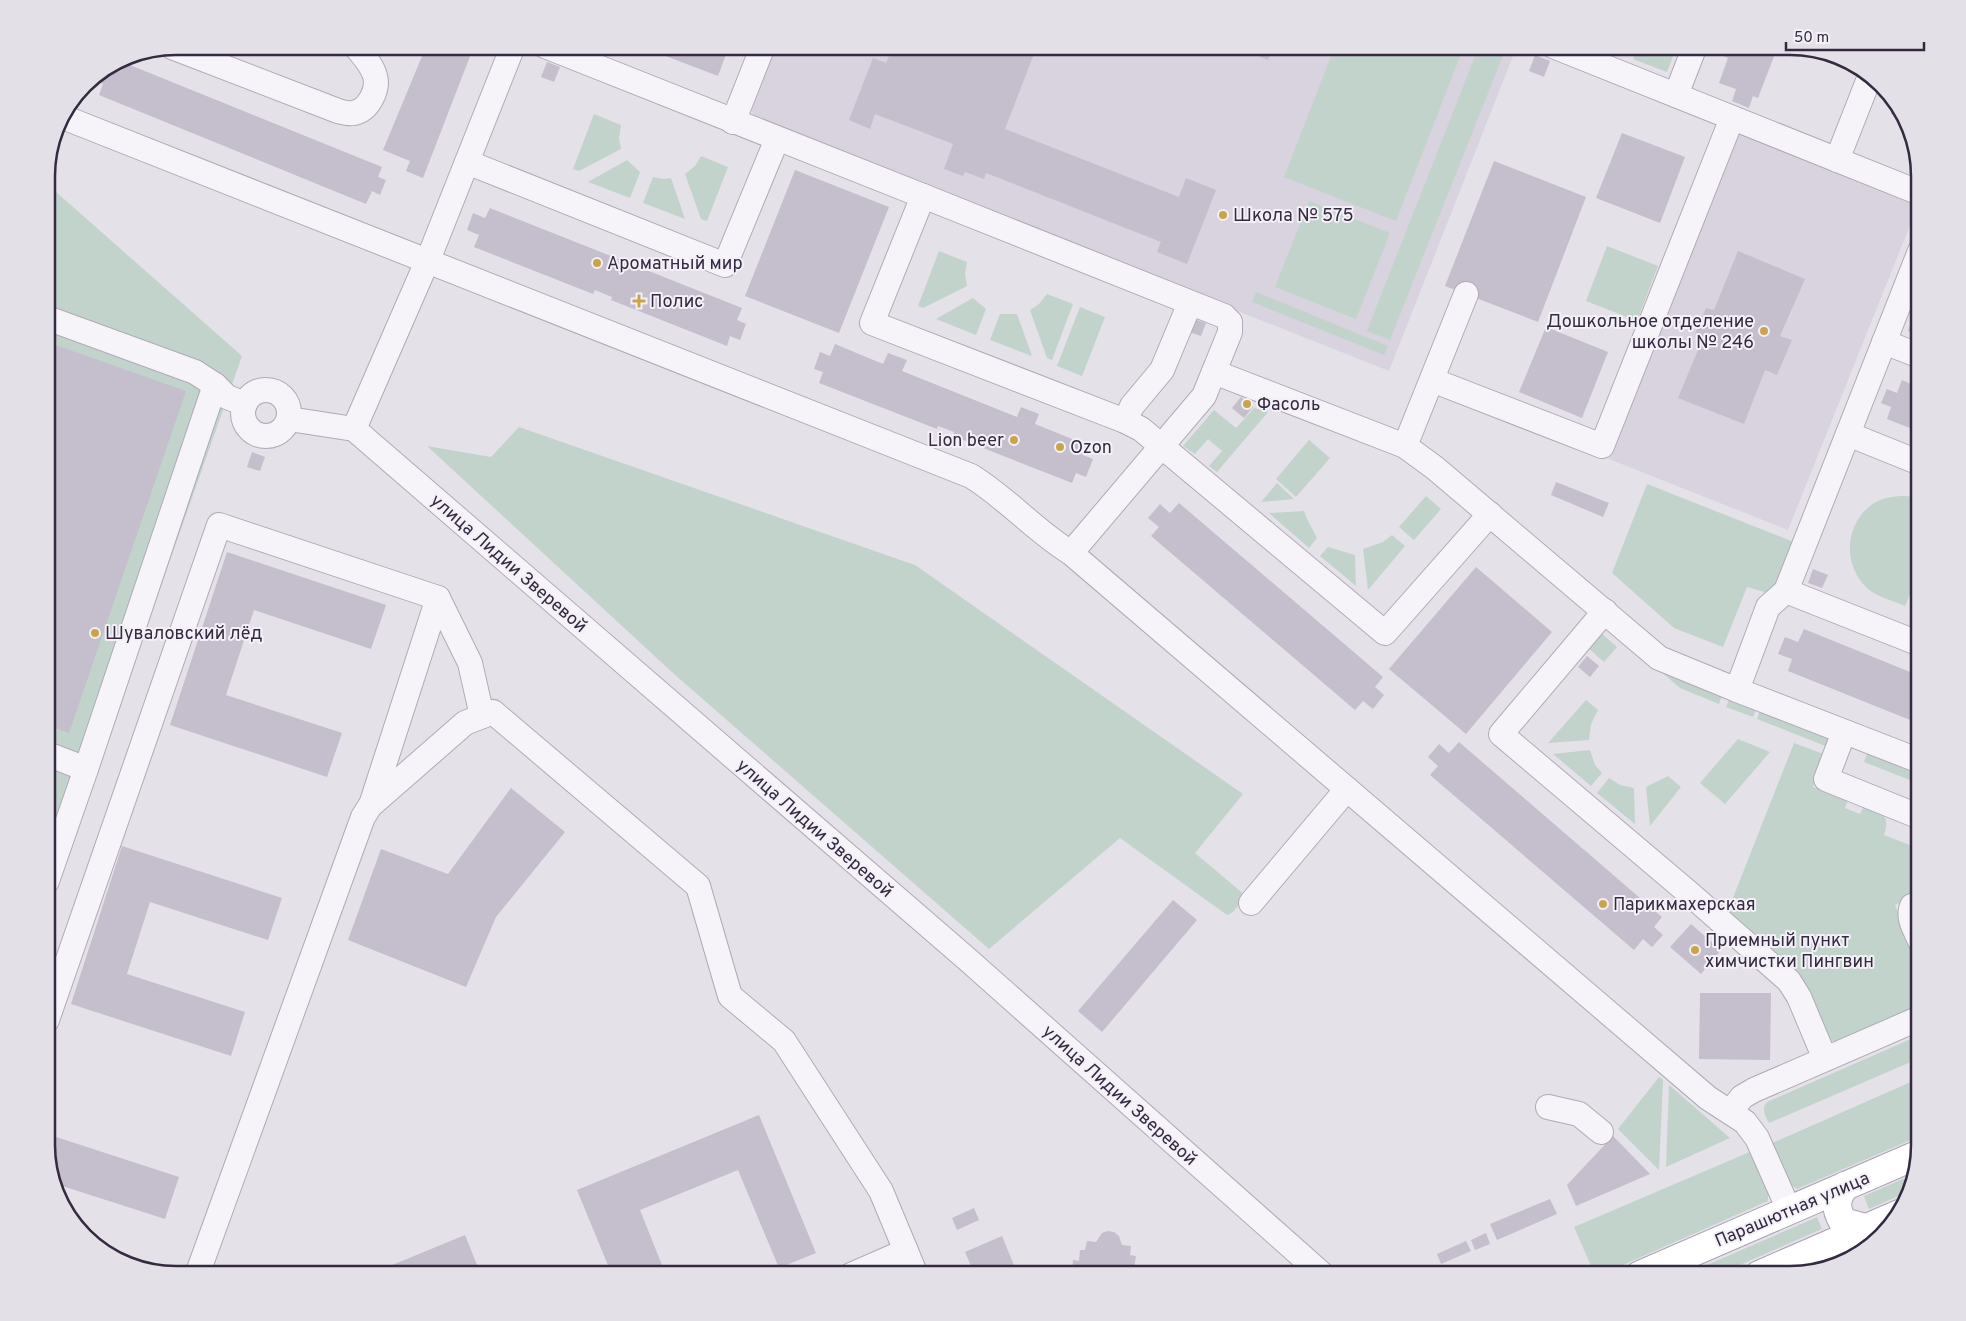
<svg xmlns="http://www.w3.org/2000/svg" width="1966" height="1321" font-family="Overpass,sans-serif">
	<rect width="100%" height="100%" fill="#e5e1e9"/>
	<g fill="#d8d3de">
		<polygon points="776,46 1517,46 1389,371 763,123 754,117 752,111 753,103"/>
		<polygon points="1739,132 1919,203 1788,530 1609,459"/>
	</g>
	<g fill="#c2d3cc">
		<polygon points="1335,46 1442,46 1461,54 1396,221 1284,177"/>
		<polygon points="1479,46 1496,46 1505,50 1390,340 1367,331"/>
		<polygon points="1638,46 1677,46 1667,72 1633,59"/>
		<polygon points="594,114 621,125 619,138 621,149 579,171 573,169"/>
		<polygon points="701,156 728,167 707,221 701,219 685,174 695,166"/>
		<polygon points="627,160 640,172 630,198 588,182"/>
		<polygon points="653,177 664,179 671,178 685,219 643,203"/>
		<polygon points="47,184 242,356 47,910"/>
		<polygon points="1309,201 1390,233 1356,319 1275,287"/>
		<polygon points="1607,246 1658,266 1637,321 1586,301"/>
		<polygon points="939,251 967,262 965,274 967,286 923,308 918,306"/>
		<polygon points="1256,292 1388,346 1384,355 1252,302"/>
		<polygon points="1047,294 1073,304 1052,360 1047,358 1030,310 1039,304"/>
		<polygon points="973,298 986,309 976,335 936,319"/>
		<polygon points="1080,307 1105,317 1082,376 1057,366"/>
		<polygon points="1000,314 1017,314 1032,356 990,340"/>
		<polygon points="1254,408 1268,412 1217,472 1209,466 1222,451 1208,439 1195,454 1183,446 1214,410 1236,428"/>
		<polygon points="519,427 915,565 1243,794 1195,853 1246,896 1233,912 1227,915 1120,838 989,949 674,674 427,446 491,457"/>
		<polygon points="1309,440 1330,458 1296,497 1276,479"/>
		<polygon points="1277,483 1294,499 1261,502"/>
		<polygon points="1647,484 1794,542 1775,589 1768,593 1747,587 1723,647 1674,628 1612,573"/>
		<polygon points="1426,496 1441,509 1414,540 1399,527"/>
		<path d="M 1906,496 L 1920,498 L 1920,570 L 1905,606 C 1893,601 1877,597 1867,588 C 1841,564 1845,520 1876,502 C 1885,497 1895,496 1906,496 Z"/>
		<polygon points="1304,511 1307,519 1317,538 1309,548 1269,513"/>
		<polygon points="1392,535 1405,546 1368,590 1363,549 1383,542"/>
		<polygon points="1328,547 1355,555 1356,586 1320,556"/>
		<polygon points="1600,632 1617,647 1604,662 1587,647"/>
		<polygon points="1652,664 1723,693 1719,704 1680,688"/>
		<polygon points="1731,696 1758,706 1753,717 1726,707"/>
		<polygon points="1586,700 1598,710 1591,724 1589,740 1548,743"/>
		<polygon points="1761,708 1822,732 1827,738 1828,747 1757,719"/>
		<polygon points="1738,739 1770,752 1725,804 1700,783"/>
		<path d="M 1794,743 L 1826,755 L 1813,787 L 1848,800 L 1845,808 L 1860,814 L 1864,806 C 1881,812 1891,814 1884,835 L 1920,849 L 1920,894 L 1895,905 L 1920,962 L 1920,1006 L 1839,1042 L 1832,1041 L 1827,1038 L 1727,913 Z"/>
		<polygon points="1590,750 1595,765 1602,773 1591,786 1553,754"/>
		<polygon points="1868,751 1920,771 1920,784 1864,762"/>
		<polygon points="1668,776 1681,787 1650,826 1646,787"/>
		<polygon points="1609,778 1620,785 1634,788 1635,824 1597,793"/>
		<path d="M 1920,1035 L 1920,1058 L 1769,1123 C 1765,1115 1761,1109 1767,1102 Z"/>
		<polygon points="1659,1077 1663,1080 1659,1170 1618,1129"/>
		<polygon points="1920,1078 1920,1136 1797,1189 1787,1182 1770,1144"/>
		<polygon points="1669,1085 1730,1138 1666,1167"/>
		<polygon points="1752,1151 1768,1188 1768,1201 1600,1275 1595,1275 1574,1227"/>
		<polygon points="1910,1176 1905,1193 1869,1209 1864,1196"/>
		<polygon points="1817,1217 1822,1229 1717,1275 1684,1275"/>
	</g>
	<g fill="#c5becc">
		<polygon points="392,46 415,46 416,47 409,49 399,49"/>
		<polygon points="420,46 474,46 423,178 406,171 410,161 383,150 425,49"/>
		<polygon points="657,46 729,46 718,76 655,52"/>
		<polygon points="893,46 1037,46 1005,129 1179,197 1186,178 1216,190 1187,264 1157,252 1161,242 986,173 984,179 965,172 963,176 944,169 953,144 875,114 870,129 849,120 873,58 886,63"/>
		<polygon points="1234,46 1274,46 1268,60"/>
		<polygon points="1727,46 1778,46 1758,98 1753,96 1749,108 1732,101 1736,89 1719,83 1728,58 1723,56"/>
		<polygon points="1535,55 1550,61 1544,77 1529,71"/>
		<polygon points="120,61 382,167 378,177 386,180 380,195 372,191 366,204 99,95 103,84 94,80 95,77"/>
		<polygon points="547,62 560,67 554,82 541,77"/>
		<polygon points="1895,104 1902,111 1905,120 1891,114"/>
		<polygon points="1622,133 1685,157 1660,223 1596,198"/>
		<polygon points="1916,160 1920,176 1920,179 1910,175"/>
		<polygon points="1494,161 1586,197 1538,322 1445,286"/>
		<polygon points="795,170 889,207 839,333 745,296"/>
		<polygon points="490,208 742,308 737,320 746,324 740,340 730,336 727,346 611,300 612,297 595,290 593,294 474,247 479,235 467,230 473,213 485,218"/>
		<polygon points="1738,251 1805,279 1780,336 1792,340 1777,375 1765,370 1744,424 1678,398 1703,338 1695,334 1706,308 1714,310"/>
		<polygon points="1913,317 1920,320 1920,336 1908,331"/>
		<polygon points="1191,318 1206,323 1201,336 1186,331"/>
		<polygon points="1546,327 1608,352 1582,418 1519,392"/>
		<polygon points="47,342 186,391 69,733 47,725"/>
		<polygon points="835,344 883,364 888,353 907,360 902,371 1017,417 1021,407 1039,414 1035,424 1087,445 1083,455 1093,459 1086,477 1076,473 1072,483 953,436 954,432 938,426 937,429 819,383 823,372 814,369 820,352 830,356"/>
		<polygon points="1902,380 1920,388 1920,432 1887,419 1891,407 1881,403 1887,389 1897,393"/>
		<polygon points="1241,397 1253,407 1244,418 1232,408"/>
		<polygon points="252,452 265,457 260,471 247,467"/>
		<polygon points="1556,482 1609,503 1603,517 1551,495"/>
		<polygon points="1179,503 1383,677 1375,687 1384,695 1373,709 1363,701 1355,710 1151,536 1159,527 1148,518 1160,504 1170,513"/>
		<polygon points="227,552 386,605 371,649 254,610 226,695 342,733 327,777 170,725"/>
		<polygon points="1476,567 1552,632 1466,734 1389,669"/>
		<polygon points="1813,569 1828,575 1822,588 1808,583"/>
		<polygon points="1804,629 1920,676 1920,724 1788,671 1792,659 1778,654 1785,637 1798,642"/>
		<polygon points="1587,656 1599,666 1590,677 1578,667"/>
		<polygon points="1459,742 1662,917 1654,927 1663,935 1652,947 1643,939 1634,950 1430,775 1438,766 1428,757 1439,744 1449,753"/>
		<polygon points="511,788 565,832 496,917 466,987 348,940 381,849 448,874"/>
		<polygon points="122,846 282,898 268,940 150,902 127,974 245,1012 231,1056 71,1004"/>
		<polygon points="1173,900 1197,920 1102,1032 1078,1011"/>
		<polygon points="1691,924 1721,950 1701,974 1670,947"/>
		<polygon points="1700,993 1771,993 1770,1060 1699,1059"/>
		<polygon points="759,1115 816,1253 779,1268 738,1170 640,1210 666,1275 612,1275 577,1190"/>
		<polygon points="47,1134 179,1177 165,1219 56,1184 47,1153"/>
		<polygon points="1613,1136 1650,1174 1576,1206 1567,1185"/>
		<polygon points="1550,1199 1557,1214 1497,1240 1490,1224"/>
		<polygon points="974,1208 979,1220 957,1230 952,1218"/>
		<polygon points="1108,1231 1114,1232 1119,1236 1122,1245 1131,1246 1130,1255 1136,1256 1134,1269 1138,1269 1137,1275 1072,1274 1073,1260 1079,1261 1080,1250 1085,1250 1087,1241 1096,1242 1102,1233"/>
		<polygon points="1486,1233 1490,1244 1475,1250 1471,1240"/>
		<polygon points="465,1235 481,1275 368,1275"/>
		<polygon points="1002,1236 1018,1275 975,1275 965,1252"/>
		<polygon points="1466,1241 1471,1251 1441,1264 1437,1254"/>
	</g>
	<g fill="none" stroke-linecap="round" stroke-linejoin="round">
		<g stroke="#b0aab6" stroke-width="26">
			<g id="minor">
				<polyline points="545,46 923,196 872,323 1125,421 1141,429 1385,633 1490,514"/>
				<polyline points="1553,46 1920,193"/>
				<path d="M 172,47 L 338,111 C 342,112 349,114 353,113 C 368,111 379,90 375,76 C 372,65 363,55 355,46"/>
				<polyline points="1676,95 1695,46"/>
				<path d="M 64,115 L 68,119 L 971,476 C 1007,498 1035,531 1071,553 L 1708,1098 L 1745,1122 L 1757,1138 L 1789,1210"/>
				<polyline points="733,122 763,46"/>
				<polyline points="1837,160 1870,76"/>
				<polyline points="467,162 725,265 777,139"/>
				<polyline points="923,196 1224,316 1230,322 1230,332 1226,342 1204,396 1071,553"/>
				<polyline points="1920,251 1786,591 1768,607 1737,690 1920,761"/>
				<polyline points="1466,294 1405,446 1435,468 1659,658 1737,690"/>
				<polyline points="47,318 195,372 215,385"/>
				<polyline points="1884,342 1920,356"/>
				<polyline points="1214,372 1405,446"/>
				<polyline points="1432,380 1602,446 1732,118"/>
				<circle cx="266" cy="413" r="23"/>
				<polyline points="289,419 354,429 967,959 1323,1275"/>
				<polyline points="1125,421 1132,406 1162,370 1190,303"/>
				<polyline points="354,429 432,250 513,46"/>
				<polyline points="1848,434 1920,463"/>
				<polyline points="1786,591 1920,644"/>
				<polyline points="1605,611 1501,734 1690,894 1789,981 1799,997 1825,1059"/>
				<polyline points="1844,732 1826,779 1920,817"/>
				<polyline points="47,754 86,769"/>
				<polyline points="371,805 438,598 470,663 482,716"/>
				<polyline points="47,881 86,769 215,385 227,397 245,404"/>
				<polyline points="1251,903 1347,789"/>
				<path d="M 1920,903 L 1912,906 C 1907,918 1915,929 1920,941"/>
				<polyline points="47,1020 219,525 438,598"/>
				<polyline points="1548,1107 1579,1114 1601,1132"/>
				<polyline points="1731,1111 1742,1097 1754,1090 1920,1018"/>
				<polyline points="197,1275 363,817 370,806 465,723 493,712 698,886 730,996 784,1041 881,1191 916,1275"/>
				<polyline points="851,1275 906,1251"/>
			</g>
		</g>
		<g stroke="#aaa1b5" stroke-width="30">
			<g id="major">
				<path d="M 1845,1186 C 1835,1199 1835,1208 1843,1222 L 1865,1228"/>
				<polyline points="1640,1275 1917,1155"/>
				<polyline points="1759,1275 1899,1214"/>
			</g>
		</g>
		<use href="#minor" stroke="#f6f4f8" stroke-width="24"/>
		<use href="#major" stroke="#fff" stroke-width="28"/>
	</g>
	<g fill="#caa44a" stroke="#f3f0f7" stroke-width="2">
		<circle cx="1223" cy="215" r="5"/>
		<circle cx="597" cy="263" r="5"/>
		<path d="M636.5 293.5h5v5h5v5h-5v5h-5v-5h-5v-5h5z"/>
		<circle cx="1764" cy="331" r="5"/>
		<circle cx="1247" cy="404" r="5"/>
		<circle cx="1014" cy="440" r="5"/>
		<circle cx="1060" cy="447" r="5"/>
		<circle cx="95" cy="633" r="5"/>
		<circle cx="1603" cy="904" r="5"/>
		<circle cx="1695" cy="950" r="5"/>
	</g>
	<g text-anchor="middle" stroke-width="4" stroke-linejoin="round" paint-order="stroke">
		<g font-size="18" fill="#352a40" stroke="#f3f0f7" text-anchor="start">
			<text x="1233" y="221">Школа № 575</text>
			<text x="607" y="269">Ароматный мир</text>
			<text x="650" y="307">Полис</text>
			<text x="1754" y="327" text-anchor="end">Дошкольное отделение<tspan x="1754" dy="21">школы № 246</tspan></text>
			<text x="1257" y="410">Фасоль</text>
			<text x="1004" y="446" text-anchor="end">Lion beer</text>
			<text x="1070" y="453">Ozon</text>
			<text x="105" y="639">Шуваловский лёд</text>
			<text x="1613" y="910">Парикмахерская</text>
			<text x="1705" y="946">Приемный пункт<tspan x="1705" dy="21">химчистки Пингвин</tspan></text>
		</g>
		<g font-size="18" fill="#352a40" stroke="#f3f0f7">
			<text transform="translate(509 563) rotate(41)" y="6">улица Лидии Зверевой</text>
			<text transform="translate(815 828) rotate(41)" y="6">улица Лидии Зверевой</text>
			<text transform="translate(1120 1095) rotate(42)" y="6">улица Лидии Зверевой</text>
			<text transform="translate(1792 1209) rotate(-23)" y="6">Парашютная улица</text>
		</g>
	</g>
	<path d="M0 0H1966V1321H0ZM176 55H1790A121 121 0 0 1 1911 176V1145A121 121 0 0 1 1790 1266H176A121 121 0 0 1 55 1145V176A121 121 0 0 1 176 55Z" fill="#e4e0e8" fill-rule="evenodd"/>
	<path fill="none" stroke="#352a40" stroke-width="2.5" d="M176 55H1790A121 121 0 0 1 1911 176V1145A121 121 0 0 1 1790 1266H176A121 121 0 0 1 55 1145V176A121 121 0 0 1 176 55Z"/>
	<path d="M1786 42v8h138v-8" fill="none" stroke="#352a40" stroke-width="2.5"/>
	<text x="1794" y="42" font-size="15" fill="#352a40" stroke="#f3f0f7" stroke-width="4" paint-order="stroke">50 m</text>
</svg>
